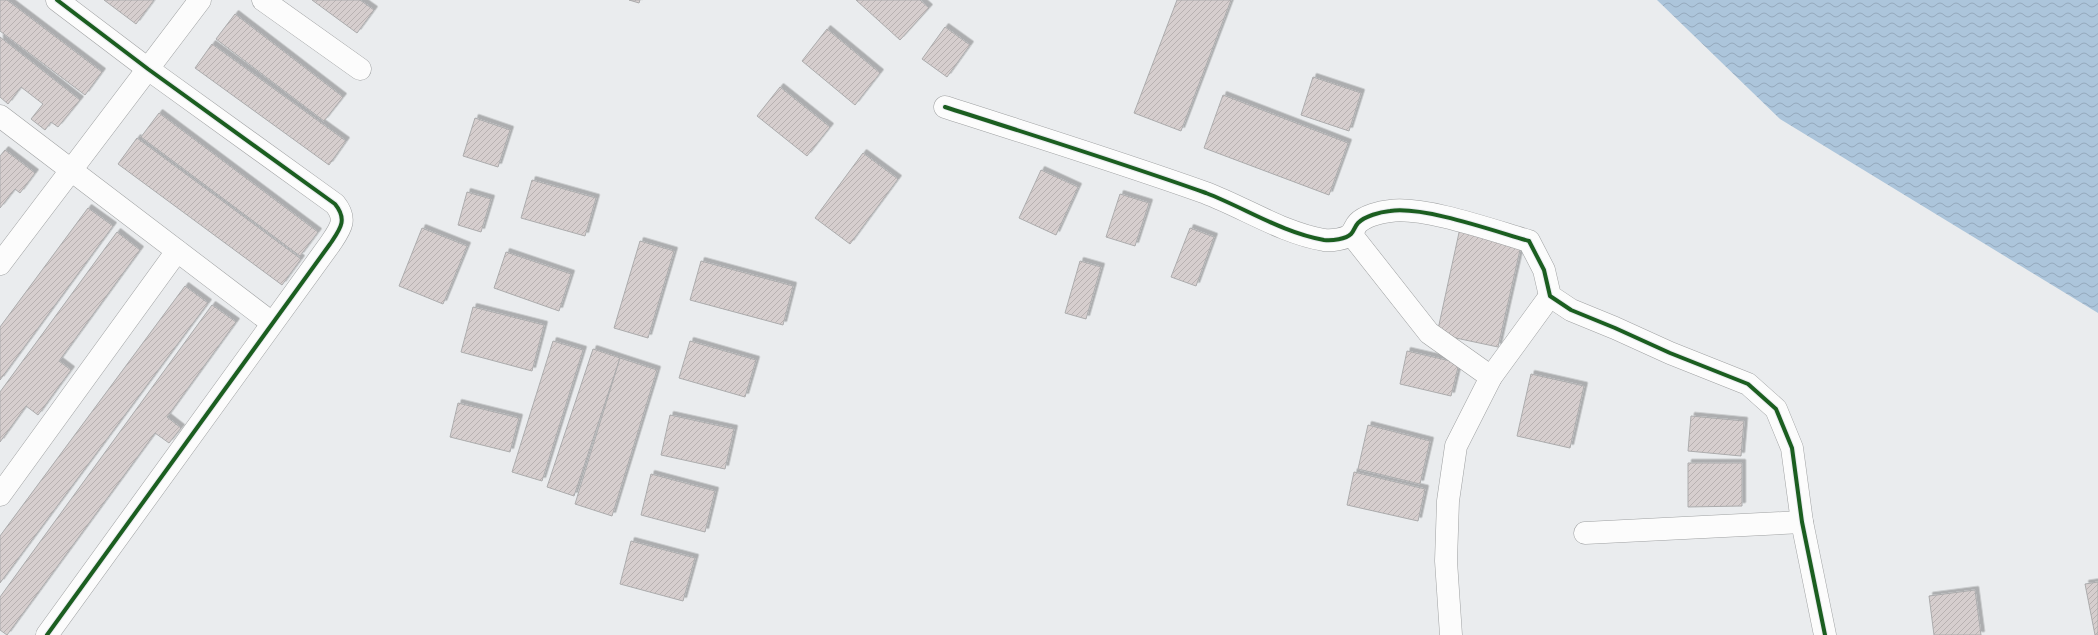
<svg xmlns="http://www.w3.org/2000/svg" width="2098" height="635" font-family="'PT Sans',sans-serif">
	<defs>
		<pattern id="water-waves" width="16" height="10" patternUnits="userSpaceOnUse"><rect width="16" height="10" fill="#acc5db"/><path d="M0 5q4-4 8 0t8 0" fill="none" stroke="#94a9bc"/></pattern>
		<pattern id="building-hatch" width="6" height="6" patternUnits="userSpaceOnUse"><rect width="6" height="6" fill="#d6cece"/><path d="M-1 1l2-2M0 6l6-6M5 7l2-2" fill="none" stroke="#b8b1b1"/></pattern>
		<filter id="shadow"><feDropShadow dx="3.5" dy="-3.5" stdDeviation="0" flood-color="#0004"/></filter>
	</defs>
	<rect width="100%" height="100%" fill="#eaecee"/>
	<polygon fill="url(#water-waves)" points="1657,0 2098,0 2098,313 1780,119"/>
	<g fill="url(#building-hatch)" stroke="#acacad" filter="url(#shadow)">
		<polygon points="0,0 7,0 102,72 85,95 0,31"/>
		<polygon points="104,0 154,0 136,24"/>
		<polygon points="312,0 360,0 374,10 357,33"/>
		<polygon points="629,0 640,0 639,3"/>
		<polygon points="856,0 920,0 929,8 900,40"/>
		<polygon points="1177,0 1231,0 1181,131 1134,113"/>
		<polygon points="235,14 343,97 324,121 216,39"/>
		<polygon points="945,27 970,45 947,77 922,59"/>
		<polygon points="827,29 880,73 855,105 802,61"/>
		<polygon points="0,37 80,100 58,127 51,122 45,130 31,119 43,104 21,87 8,104 0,97"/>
		<polygon points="212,44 346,141 329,165 195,68"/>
		<polygon points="1313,77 1361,93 1349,131 1301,115"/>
		<polygon points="780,87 830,127 807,156 757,116"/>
		<polygon points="1223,95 1348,143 1329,195 1204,148"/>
		<polygon points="159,113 318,232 300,256 141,137"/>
		<polygon points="475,118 510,130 498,167 463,156"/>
		<polygon points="137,138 301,259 282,285 118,164"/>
		<polygon points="5,150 35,173 20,193 15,189 0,208 0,156"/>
		<polygon points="863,153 898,179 850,244 815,218"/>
		<polygon points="1041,170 1078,187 1056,235 1019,218"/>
		<polygon points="532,180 596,198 585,236 521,218"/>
		<polygon points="467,192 491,199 481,232 458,225"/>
		<polygon points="1120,194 1149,203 1135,246 1106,237"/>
		<polygon points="88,208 113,226 0,380 0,327"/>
		<polygon points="422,228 467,246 443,304 399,286"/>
		<polygon points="1190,228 1214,237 1196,286 1171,277"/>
		<polygon points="1460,228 1522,241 1498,347 1437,334"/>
		<polygon points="117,232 140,250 59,361 71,370 38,415 26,406 0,442 0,392"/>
		<polygon points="640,241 674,251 648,338 614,328"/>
		<polygon points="506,252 571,274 559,311 494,288"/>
		<polygon points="701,261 793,286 783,325 690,300"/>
		<polygon points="1080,261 1101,267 1086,319 1065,313"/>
		<polygon points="185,286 208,303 0,583 0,536"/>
		<polygon points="212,305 236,322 167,417 181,428 169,443 155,433 7,635 0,630 0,597"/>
		<polygon points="473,307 544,325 532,371 461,352"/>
		<polygon points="553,341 583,350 542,481 512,472"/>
		<polygon points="690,341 756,360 745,397 679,378"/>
		<polygon points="593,349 620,358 574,496 547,487"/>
		<polygon points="1407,351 1459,363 1451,396 1400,384"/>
		<polygon points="620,358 657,370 612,516 575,504"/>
		<polygon points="1531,374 1584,386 1570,448 1517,436"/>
		<polygon points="458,403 519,418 510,452 450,437"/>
		<polygon points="670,415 734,429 725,469 661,455"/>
		<polygon points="1691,416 1744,421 1741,456 1688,451"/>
		<polygon points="1368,425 1430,441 1420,484 1358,469"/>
		<polygon points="1688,463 1742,463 1742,506 1688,507"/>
		<polygon points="1354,472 1425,489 1418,521 1347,505"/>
		<polygon points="651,474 715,491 705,532 641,515"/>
		<polygon points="631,541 695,558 683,601 620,584"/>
		<polygon points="2098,582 2098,635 2095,635 2085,584"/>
		<polygon points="1975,590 1981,635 1934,635 1929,596"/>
	</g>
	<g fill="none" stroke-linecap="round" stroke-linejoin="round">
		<g stroke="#9fa1a2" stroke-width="23">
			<g id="minor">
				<polyline points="263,0 360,69"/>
				<path d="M 945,107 C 1032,135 1119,162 1206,193 C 1245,208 1283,233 1324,240 C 1332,241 1346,239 1351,234 C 1354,231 1355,226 1358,223 C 1365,216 1380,212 1390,211 C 1424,206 1494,231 1529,241 L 1544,270 L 1550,296 L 1571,310 L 1615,328 L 1670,353 L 1748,384 L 1776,409 L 1792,448 L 1802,522 L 1825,635"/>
				<polyline points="0,116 272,323"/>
				<polyline points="1351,234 1429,333 1491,377"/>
				<polyline points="0,264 200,0"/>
				<polyline points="0,495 177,251"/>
				<polyline points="1585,533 1802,522"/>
				<path d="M 47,635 L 330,244 C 340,229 348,220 335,204 L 148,69 L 57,0"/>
				<polyline points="1451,635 1446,561 1448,501 1456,446 1491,377 1550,296"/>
			</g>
		</g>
		<use href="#minor" stroke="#fcfcfc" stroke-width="22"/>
		<g stroke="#e9ebef" stroke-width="6">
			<g id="cycleway">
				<path d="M 945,107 C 1032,135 1119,162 1206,193 C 1245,208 1283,233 1324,240 C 1332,241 1346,239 1351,234 C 1354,231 1355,226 1358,223 C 1365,216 1380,212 1390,211 C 1424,206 1494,231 1529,241 L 1544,270 L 1550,296 L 1571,310 L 1615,328 L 1670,353 L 1748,384 L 1776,409 L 1792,448 L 1802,522 L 1825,635"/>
				<path d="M 47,635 L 330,244 C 340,229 348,220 335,204 L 148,69 L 57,0"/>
			</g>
		</g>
		<use href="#cycleway" stroke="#1b5e20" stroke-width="4"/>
	</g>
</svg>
